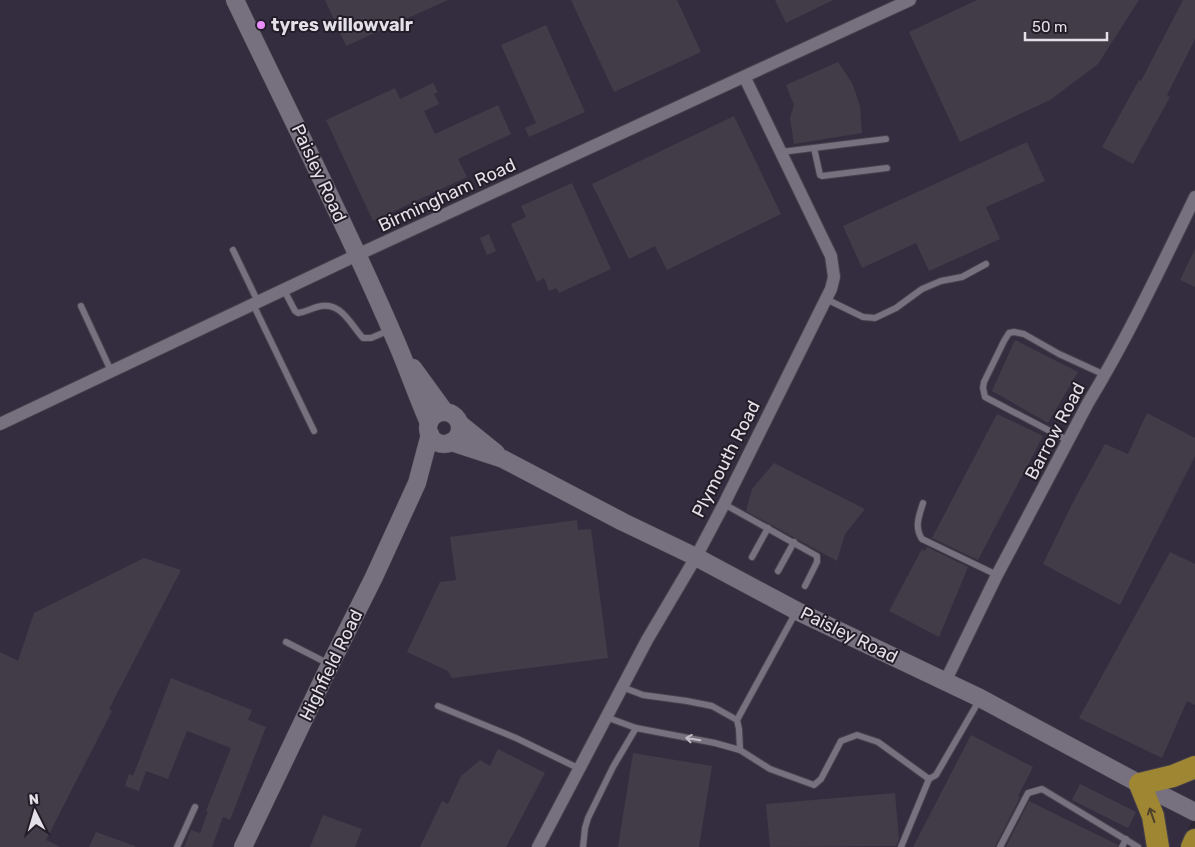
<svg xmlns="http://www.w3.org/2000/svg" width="1195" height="847" font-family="Rubik,sans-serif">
	<rect width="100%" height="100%" fill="#2b2632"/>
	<polygon fill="#342d3f" points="0,0 1195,0 1195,815 1179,847 0,847"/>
	<g fill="#423c49">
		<polygon points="325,0 448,0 346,46"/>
		<polygon points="571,0 677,0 701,52 614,92"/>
		<polygon points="775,0 833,0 786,23"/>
		<polygon points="977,0 1139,0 1098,64 1050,100 960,142 909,32"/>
		<polygon points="1183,0 1195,0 1195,39 1167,95 1170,97 1133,164 1102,147 1139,80 1141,81"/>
		<polygon points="546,25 585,112 529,137 525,128 536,123 501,45"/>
		<polygon points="838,62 852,83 860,106 862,133 794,144 790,118 794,105 786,85"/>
		<polygon points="433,83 438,92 434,94 439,104 424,111 435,134 498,105 511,134 458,159 467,177 373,221 326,120 395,88 400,99"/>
		<polygon points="734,116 781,214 667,270 655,246 629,259 592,184"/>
		<polygon points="1027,142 1045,181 986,207 1000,239 929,271 916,243 862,268 843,226"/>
		<polygon points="572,183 611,269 559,293 556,288 549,291 544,278 537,282 511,224 526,217 521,206"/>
		<polygon points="489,234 496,251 487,255 480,238"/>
		<polygon points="1195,249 1195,287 1180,280"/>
		<polygon points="1015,340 1078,372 1048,423 992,391"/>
		<polygon points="1147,413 1195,438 1195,456 1120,605 1043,564 1072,504 1105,444 1128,454"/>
		<polygon points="997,414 1043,436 978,560 932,538"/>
		<polygon points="774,463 865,509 845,534 837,561 746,511 752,489"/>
		<polygon points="577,520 578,530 591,529 608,658 452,678 448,671 407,652 440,582 456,580 450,537"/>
		<polygon points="927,547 968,567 939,637 889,611 922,549 925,551"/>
		<polygon points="1170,552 1195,564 1195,705 1187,701 1162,758 1079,718"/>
		<polygon points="144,558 181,570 109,709 112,711 46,840 60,847 0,847 0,652 18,661 34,613"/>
		<polygon points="171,678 252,710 248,720 266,727 230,820 223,817 212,847 184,847 191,830 200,833 208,812 206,811 231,748 187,731 168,779 146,771 139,791 125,786 129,774 133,776"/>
		<polygon points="971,735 1033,767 1018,796 1020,797 995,847 913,847"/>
		<polygon points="498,749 545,773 506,847 420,847 442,801 448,804 461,776 480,760 490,766"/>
		<polygon points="633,753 712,766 699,847 618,847"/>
		<polygon points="1080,784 1136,812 1128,828 1072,800"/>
		<polygon points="895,793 899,839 896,846 770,847 766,804"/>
		<polygon points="1029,801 1118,845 1117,847 1006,847"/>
		<polygon points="323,815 362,829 355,847 310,847"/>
		<polygon points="96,832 135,846 135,847 89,847"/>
	</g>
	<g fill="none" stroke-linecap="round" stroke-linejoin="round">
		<g stroke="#46414b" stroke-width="8">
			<g id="lane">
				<polyline points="814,148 820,175 822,176 887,168"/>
				<polyline points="781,152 886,139"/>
				<polyline points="233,250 258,302"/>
				<path d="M 284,290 L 295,311 L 298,313 C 306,312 310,309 317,307 C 341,300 350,324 363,338 L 371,338 L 390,330"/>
				<polyline points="826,299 863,317 875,318 896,308 922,289 941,281 962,277 986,264"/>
				<polyline points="253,304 314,431"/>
				<polyline points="81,306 111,371"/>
				<polyline points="1069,441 985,397 983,388 984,382 1004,341 1009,333 1014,332 1024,334 1059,354 1105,375"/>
				<path d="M 923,503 C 919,516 914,527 922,539 L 997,575"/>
				<polyline points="724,504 817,556 817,562 805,586"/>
				<polyline points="752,557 768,528"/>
				<polyline points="778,571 794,542"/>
				<polyline points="286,642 329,664"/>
				<polyline points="622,687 643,695 687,701 712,706 737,720 739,729 740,750"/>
				<polyline points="438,706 516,738 578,768"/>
				<polyline points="606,717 636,728 715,743 740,750 770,769 814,785 821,779 841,741 857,735 878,742 929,779 936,775 980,699"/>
				<polyline points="737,720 796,612"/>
				<polyline points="177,847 195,807"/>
				<polyline points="583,847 585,828 588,818 613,767 636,728"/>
				<polyline points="901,847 929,779"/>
				<polyline points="1000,847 1028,793 1042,789 1138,847"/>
				<polyline points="1122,847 1126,839"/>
			</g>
		</g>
		<g stroke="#46414b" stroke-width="14">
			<g id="street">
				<polyline points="0,424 357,255 910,0"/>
				<path d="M 945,682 L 997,575 L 1088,403 C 1128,337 1161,267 1195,197"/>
				<polyline points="538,847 647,640 696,557 724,504 831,289 834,277 831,256 745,78"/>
			</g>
		</g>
		<g stroke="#46414b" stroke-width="19">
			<g id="secondary">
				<path d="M 235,0 C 290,115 348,229 398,346 C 409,372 418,398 429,423"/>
				<polyline points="413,368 445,412"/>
				<circle cx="444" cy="428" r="16"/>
				<polyline points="460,424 496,453"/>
				<polyline points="451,442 503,459 623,522 696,557 797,611 980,698 1140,784 1195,812"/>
				<polyline points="243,847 327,671 374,577 417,483 430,434"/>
			</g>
		</g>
		<g stroke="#46414b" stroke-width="24">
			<g id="highway">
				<polyline points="1158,847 1153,816 1140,784 1173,776 1195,767"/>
				<polyline points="1192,847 1195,840"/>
			</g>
		</g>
		<use href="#lane" stroke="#76707f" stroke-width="6"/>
		<use href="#street" stroke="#76707f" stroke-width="12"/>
		<use href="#secondary" stroke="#76707f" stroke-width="18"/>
		<use href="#highway" stroke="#9f8633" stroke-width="22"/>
	</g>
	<defs><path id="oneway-shaft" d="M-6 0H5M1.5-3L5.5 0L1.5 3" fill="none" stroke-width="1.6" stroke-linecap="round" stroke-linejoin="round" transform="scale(1.25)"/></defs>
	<use stroke="#c2bec8" href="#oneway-shaft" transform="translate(693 739) rotate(-170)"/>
	<use stroke="#4e422c" href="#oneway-shaft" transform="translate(1152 815) rotate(-109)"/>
	<circle fill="#eb8dfc" stroke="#221d28" stroke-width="2" cx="261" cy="25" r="5"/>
	<g text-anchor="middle" stroke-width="4" stroke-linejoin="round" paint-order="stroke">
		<g font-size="18" font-weight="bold" fill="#e3e0e8" stroke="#221d28" text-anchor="start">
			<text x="271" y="31">tyres willowvalr</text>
		</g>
		<g font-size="18" fill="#e3e0e8" stroke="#221d28">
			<text transform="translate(319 173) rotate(65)" y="6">Paisley Road</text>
			<text transform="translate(447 195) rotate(-25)" y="6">Birmingham Road</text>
			<text transform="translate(1055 431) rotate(-62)" y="6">Barrow Road</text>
			<text transform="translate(726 459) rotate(-63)" y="6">Plymouth Road</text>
			<text transform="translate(849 635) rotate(26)" y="6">Paisley Road</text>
			<text transform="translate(331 665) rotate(-64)" y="6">Highfield Road</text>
		</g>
	</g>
	<g transform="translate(35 812) rotate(355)" stroke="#221d28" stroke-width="4" paint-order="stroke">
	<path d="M0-4L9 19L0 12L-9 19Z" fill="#e3e0e8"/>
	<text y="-8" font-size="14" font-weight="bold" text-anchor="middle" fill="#e3e0e8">N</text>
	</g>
	<path d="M1025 32v8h82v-8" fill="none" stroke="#e3e0e8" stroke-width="2.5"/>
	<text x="1032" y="32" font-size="15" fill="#e3e0e8" stroke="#221d28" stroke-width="4" paint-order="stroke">50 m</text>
</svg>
